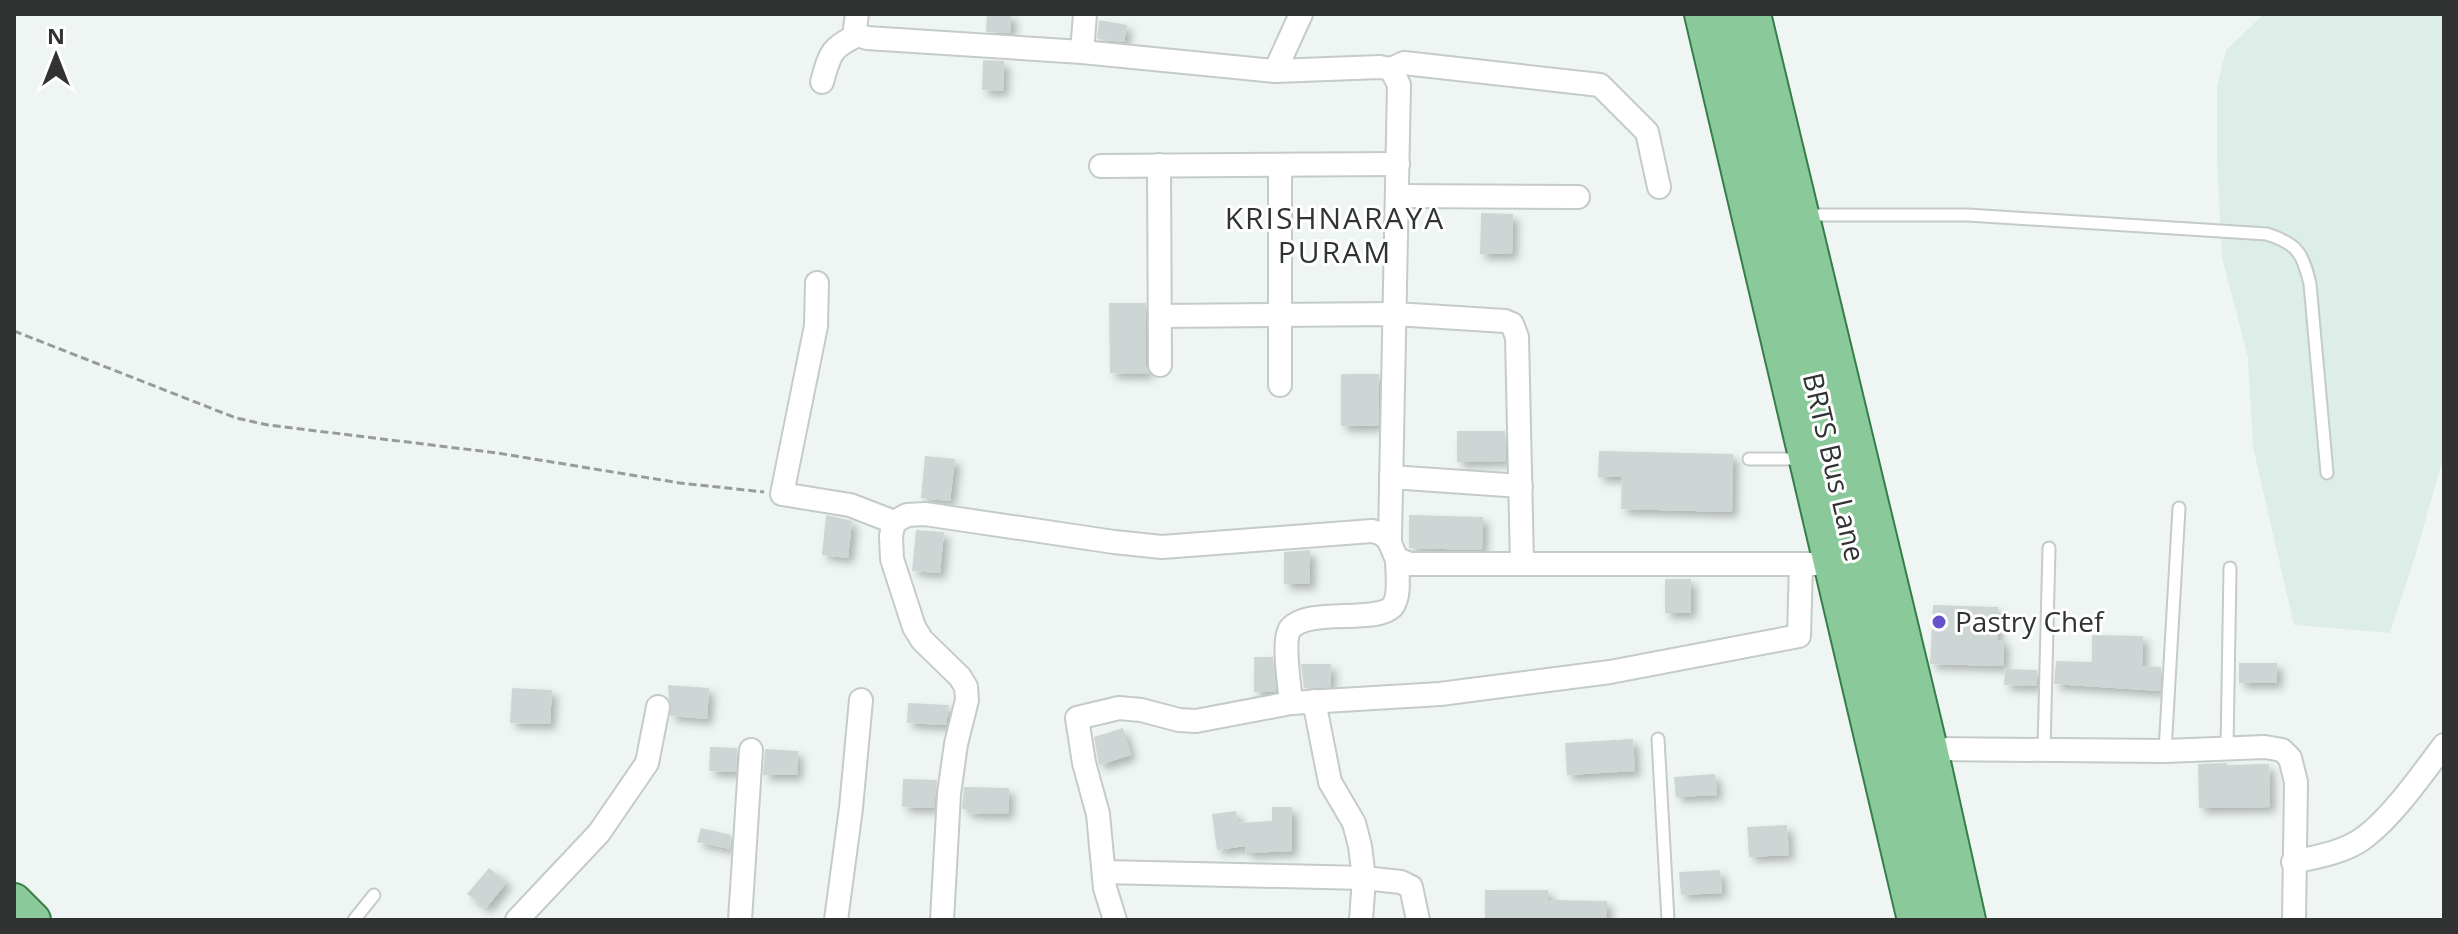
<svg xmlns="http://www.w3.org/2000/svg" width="2458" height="934" font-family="'Open Sans',sans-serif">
	<defs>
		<filter id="shadow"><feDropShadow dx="5.5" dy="5.5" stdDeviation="4" flood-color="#0004"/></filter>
	</defs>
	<rect width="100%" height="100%" fill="#eef5f3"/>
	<polygon fill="#ddede7" points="2264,14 2444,14 2444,455 2417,550 2390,633 2294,625 2253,447 2248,358 2222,257 2217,161 2217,87 2226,50"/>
	<g fill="#ced5d5" filter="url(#shadow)">
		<polygon points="987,14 1011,14 1011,33 986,32"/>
		<polygon points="1099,20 1127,25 1124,42 1097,39"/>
		<polygon points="983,60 1004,61 1003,91 982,90"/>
		<polygon points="1481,213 1513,214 1512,254 1480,254"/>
		<polygon points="1109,303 1146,303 1146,365 1149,374 1110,373"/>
		<polygon points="1341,374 1379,374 1378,426 1341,426"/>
		<polygon points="1457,431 1505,431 1506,461 1457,462"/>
		<polygon points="1599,451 1733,454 1732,512 1621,509 1622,477 1598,477"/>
		<polygon points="925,456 955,459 950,501 921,498"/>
		<polygon points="826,515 852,521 848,558 822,555"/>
		<polygon points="1409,515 1483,517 1482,550 1409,548"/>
		<polygon points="916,530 944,532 940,573 912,571"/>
		<polygon points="1310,550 1310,584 1284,584 1284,552"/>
		<rect x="1665" y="579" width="26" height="34"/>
		<polygon points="1933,605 1998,607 1997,640 2004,640 2003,666 1930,664"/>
		<polygon points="2092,635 2143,636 2142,666 2161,667 2160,691 2054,684 2056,661 2092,662"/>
		<polygon points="1254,657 1273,657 1276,692 1254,692"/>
		<rect x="2239" y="663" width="38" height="20"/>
		<polygon points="1301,664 1331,664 1330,687 1304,688"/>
		<polygon points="2005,669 2037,670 2037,686 2004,685"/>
		<polygon points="668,685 709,688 707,719 670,716"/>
		<polygon points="512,688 552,690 550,724 510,723"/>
		<polygon points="908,703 949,705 946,725 907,723"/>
		<polygon points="1123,728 1131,755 1099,765 1094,737"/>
		<polygon points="1633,739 1635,771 1567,775 1565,743"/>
		<polygon points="710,747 737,748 736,772 709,771"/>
		<polygon points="765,749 798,751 797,775 763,775"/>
		<polygon points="2227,763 2227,765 2269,764 2270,807 2199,808 2198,764"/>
		<polygon points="1715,774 1717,795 1676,797 1674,777"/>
		<polygon points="903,779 937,780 934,808 902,807"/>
		<polygon points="964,787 1009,788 1008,814 968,813 968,809 962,809"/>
		<polygon points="1272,807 1292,807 1292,851 1246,853 1245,846 1217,850 1212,814 1236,811 1238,823 1272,821"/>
		<polygon points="1787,825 1789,855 1749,857 1747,827"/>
		<polygon points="701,828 731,835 730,849 697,842"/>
		<polygon points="489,868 507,882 486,908 467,894"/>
		<polygon points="1720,870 1722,893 1681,895 1679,872"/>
		<polygon points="1485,890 1548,890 1548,900 1607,901 1607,920 1485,920"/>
	</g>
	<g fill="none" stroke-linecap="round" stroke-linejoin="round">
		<g stroke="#c4cbc8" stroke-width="15">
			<g id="lane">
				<path d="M 1805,215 L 1968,215 L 2267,234 C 2298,244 2303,254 2310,284 L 2327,473"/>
				<polyline points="1749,459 1802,459"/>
				<polyline points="1658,739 1668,920"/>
				<polyline points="2227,748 2230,568"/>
				<polyline points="2044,749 2049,548"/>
				<polyline points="2165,751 2179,508"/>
				<polyline points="354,920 374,895"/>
			</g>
		</g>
		<g stroke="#c4cbc8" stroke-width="26">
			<g id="street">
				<polyline points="857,14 855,28 858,35 867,38 1082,52 1275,71 1380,67 1391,69 1399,85 1390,538"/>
				<polyline points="1082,52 1085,14"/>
				<polyline points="1391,69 1404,63 1600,85 1647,132 1659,187"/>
				<polyline points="1275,71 1301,14"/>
				<path d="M 822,82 C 830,54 830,48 858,35"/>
				<polyline points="1159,165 1160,365"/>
				<polyline points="1280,165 1280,385"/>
				<polyline points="1101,166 1398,164"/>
				<polyline points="1397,196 1578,197"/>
				<polyline points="817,283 816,326 782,494 850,505 894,522"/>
				<polyline points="1160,316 1395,314 1505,321 1512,324 1517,337 1522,564"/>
				<polyline points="1391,477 1521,486"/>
				<polyline points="1314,701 1330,782 1354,823 1360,846 1364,878 1361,920"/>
				<path d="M 1291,703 C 1290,688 1282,641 1290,629 C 1307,607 1375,624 1392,607 C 1401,597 1397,572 1397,559"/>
				<polyline points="1930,749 2165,751 2265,747 2282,750 2290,758 2296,782 2294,920"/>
				<path d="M 2293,862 C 2317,857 2346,852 2365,837 C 2393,816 2423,773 2444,745"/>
				<polyline points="1104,872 1364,878 1401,882 1411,887 1418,920"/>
				<polyline points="517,920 599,833 647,763 658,707"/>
				<polyline points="740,920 751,750"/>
				<polyline points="836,920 851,808 861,700"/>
				<path d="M 942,920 L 949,794 L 956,744 L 967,700 L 966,687 L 960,677 L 922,640 L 914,627 L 892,559 L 891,536 L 894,522 L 907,515 L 925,514 L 1114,542 L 1162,547 L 1372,531 C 1391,535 1389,544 1397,559 L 1410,564 L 1831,564"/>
				<polyline points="1115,920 1105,888 1098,814 1084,763 1077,718 1119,708 1141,710 1179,720 1196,721 1291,703 1440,694 1610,672 1799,636 1801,564"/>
			</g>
		</g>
		<g stroke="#377d4a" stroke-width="38">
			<g id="primary">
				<polyline points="1702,14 1915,920"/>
				<polyline points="1729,14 1940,920"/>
				<polyline points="1753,14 1930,749 1968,920"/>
				<polyline points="14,901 33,920"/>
			</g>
		</g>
		<polyline stroke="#979c9a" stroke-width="3" stroke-dasharray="8 4" stroke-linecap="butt" points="14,331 236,418 268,425 497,453 680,483 764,492"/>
		<use href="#lane" stroke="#fff" stroke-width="11"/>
		<use href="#street" stroke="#fff" stroke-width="22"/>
		<use href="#primary" stroke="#89c99a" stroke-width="34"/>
	</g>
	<circle fill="#6653cc" stroke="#fff" stroke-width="3" cx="1939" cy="622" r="8"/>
	<g text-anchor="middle" stroke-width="6" stroke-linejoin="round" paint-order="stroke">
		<g font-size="28" fill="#303332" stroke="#fff">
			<text transform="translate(1834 467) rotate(77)" y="10">BRTS Bus Lane</text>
		</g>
		<g font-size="28" fill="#303332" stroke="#fff" text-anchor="start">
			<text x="1955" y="632">Pastry Chef</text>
		</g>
		<g font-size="30" letter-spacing="2" fill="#303332" stroke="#fff">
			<text x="1335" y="229">KRISHNARAYA<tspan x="1335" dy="34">PURAM</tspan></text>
		</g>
	</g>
	<rect width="2458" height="934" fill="none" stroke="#303332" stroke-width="32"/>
	<g transform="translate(56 56)" stroke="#ffffff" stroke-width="6" paint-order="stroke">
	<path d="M0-6L14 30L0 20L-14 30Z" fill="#303332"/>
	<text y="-12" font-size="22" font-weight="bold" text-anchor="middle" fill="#303332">N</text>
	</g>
</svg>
